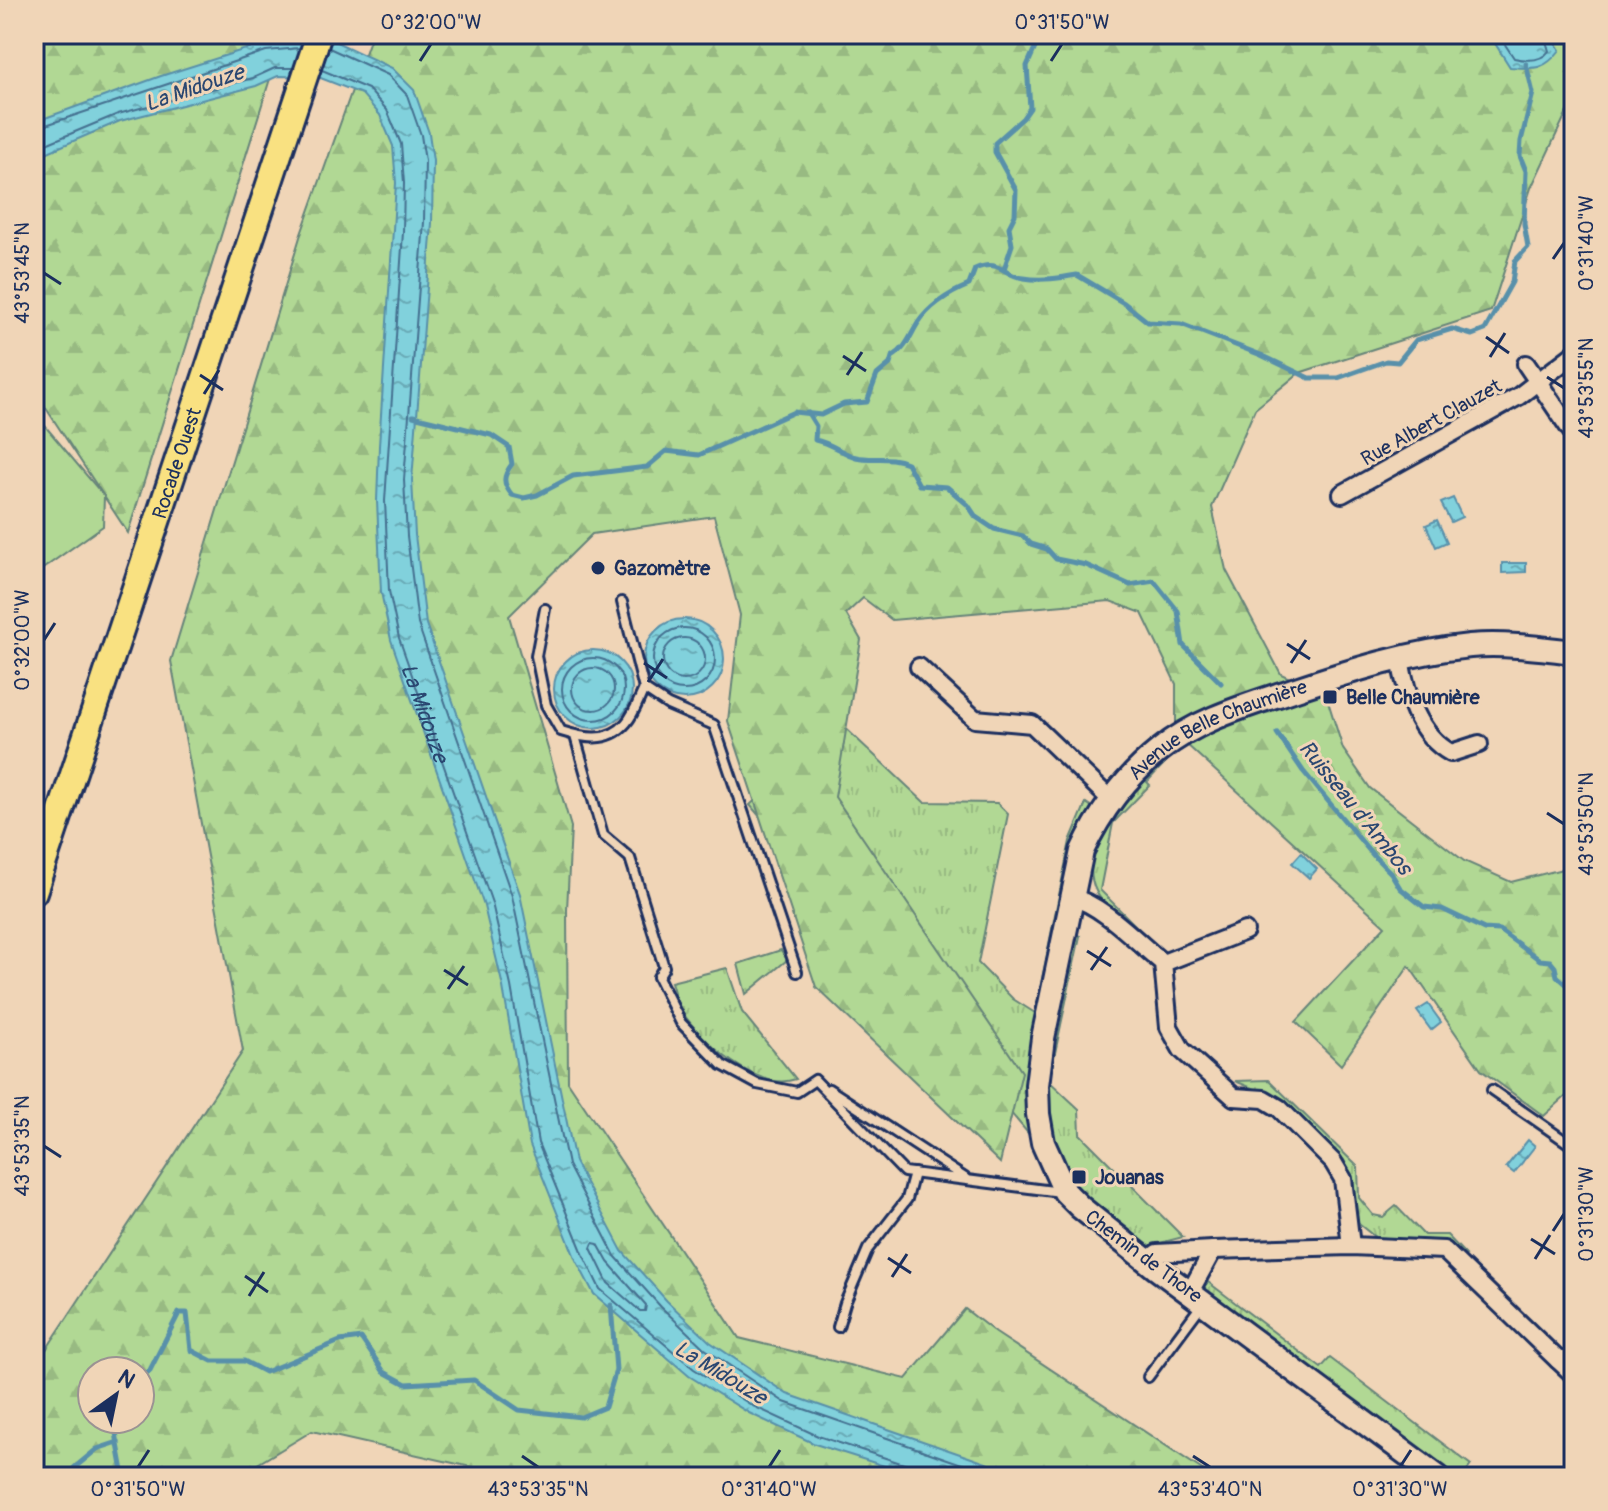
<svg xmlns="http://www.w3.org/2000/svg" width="1608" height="1511" font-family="Pangolin,sans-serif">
	<defs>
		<pattern id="grass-tufts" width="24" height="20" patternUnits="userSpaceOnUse" patternTransform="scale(2)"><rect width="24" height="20" fill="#b1d894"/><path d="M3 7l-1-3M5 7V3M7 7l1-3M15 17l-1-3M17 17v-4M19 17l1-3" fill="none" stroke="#98ba82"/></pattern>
		<pattern id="forest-firs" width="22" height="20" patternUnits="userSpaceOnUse" patternTransform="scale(2)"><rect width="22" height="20" fill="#b1d894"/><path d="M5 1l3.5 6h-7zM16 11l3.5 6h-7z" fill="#98ba82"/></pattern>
		<pattern id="water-ripples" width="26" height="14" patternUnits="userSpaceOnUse" patternTransform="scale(2)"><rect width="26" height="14" fill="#81d1dc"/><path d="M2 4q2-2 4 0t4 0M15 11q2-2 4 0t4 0" fill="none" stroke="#69aab6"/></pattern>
	</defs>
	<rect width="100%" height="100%" fill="#f0d5b7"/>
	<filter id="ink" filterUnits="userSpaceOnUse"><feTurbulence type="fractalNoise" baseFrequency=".0125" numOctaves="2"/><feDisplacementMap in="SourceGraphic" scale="16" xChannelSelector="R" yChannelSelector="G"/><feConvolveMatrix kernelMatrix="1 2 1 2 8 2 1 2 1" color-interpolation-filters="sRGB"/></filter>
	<g filter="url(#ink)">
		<g fill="url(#grass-tufts)" stroke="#668479" stroke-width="2">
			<polygon points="839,722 924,802 997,803 1008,814 978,963 1013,999 1035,1013 1070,841 1086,803 1092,807 1084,821 1077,842 1038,1145 750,805"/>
			<path d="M 1177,750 L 1147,782 L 1150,785 L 1113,823 L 1100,890 L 1147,937 L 1144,940 C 1129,926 1105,910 1096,891 C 1073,846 1142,773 1177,750 Z"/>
			<path d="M 1073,934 L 1080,936 L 1049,1081 L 1079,1109 L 1080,1134 L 1183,1237 L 1141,1248 C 1110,1220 1072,1193 1055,1153 C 1031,1097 1062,993 1073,934 Z"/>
			<polygon points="781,950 787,960 746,994 738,964"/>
			<path d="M 727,968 L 742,1012 L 796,1079 C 757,1093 702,1041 682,1012 C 676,1004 674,991 671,982 Z"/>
			<polygon points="1269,1080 1358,1167 1359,1198 1373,1215 1383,1217 1396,1206 1424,1235 1447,1235 1466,1255 1463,1257 1448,1242 1383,1239 1375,1237 1355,1221 1354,1183 1344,1160 1284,1101 1235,1081"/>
			<polygon points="1208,1282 1321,1368 1330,1358 1471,1465 1464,1475 1466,1477 1449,1477 1201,1290"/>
		</g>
		<g fill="url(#forest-firs)" stroke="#668479" stroke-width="2" fill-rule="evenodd">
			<polygon points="34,34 284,34 128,533 34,390"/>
			<path d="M 372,34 L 1574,34 L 1574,97 L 1531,188 L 1491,311 L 1299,373 L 1255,409 L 1212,507 L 1226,570 L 1281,674 L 1326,695 L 1343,749 L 1370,788 L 1464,861 L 1511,882 L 1574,866 L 1574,1089 L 1544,1116 L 1481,1070 L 1409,966 L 1341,1065 L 1296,1022 L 1385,926 L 1185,743 L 1176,731 L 1176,684 L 1142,613 L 1110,601 L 892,620 L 863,598 L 846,614 L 861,640 L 835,797 L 1022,1072 L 1000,1163 L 816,987 L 728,721 L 740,615 L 714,516 L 592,534 L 509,616 L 571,827 L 567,910 L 568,1082 L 739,1338 L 906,1379 L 965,1309 L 996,1333 L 1213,1477 L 515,1477 L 312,1431 L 251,1468 L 252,1477 L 34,1477 L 34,1368 L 243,1051 L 171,661 L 300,237 ZM 92,1371 L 140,1371 L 140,1419 L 92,1419 Z"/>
		</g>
		<polygon fill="#b1d894" stroke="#668479" stroke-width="2" points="34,419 40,420 104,496 103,526 34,575"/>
		<g fill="url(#water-ripples)" stroke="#5890aa" stroke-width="2">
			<path d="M 1489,34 L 1550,34 L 1560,50 C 1544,71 1534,69 1510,67 Z"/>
			<polygon points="330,39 392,68 414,90 429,133 433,161 432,223 412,480 415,535 426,624 520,894 575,1162 622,1251 667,1301 710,1342 787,1394 986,1463 1018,1477 919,1477 815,1444 749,1413 689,1376 594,1294 576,1260 530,1145 503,987 484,906 391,640 381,592 377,501 379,446 396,183 393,146 380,115 362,94 318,77 278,76 256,86 120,121 34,158 34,122 161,76 265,43"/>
			<polygon points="1453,498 1462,517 1451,522 1441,503"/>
			<polygon points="1437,520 1447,542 1436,547 1426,525"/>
			<polygon points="1502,563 1526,563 1526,572 1502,573"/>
			<circle cx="684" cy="659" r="40"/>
			<circle cx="593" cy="689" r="39"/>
			<polygon points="1301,853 1317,869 1309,878 1292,863"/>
			<polygon points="1428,1004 1441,1022 1431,1030 1417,1011"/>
			<polygon points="1528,1140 1535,1146 1514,1173 1506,1167"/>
		</g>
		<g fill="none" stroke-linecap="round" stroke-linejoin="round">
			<g stroke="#447090" stroke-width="2">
				<path d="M 1498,34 L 1514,58 C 1527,61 1541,62 1549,51 L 1544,34"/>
				<polyline points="329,48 388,75 407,95 421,135 425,161 424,222 404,480 407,536 418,624 512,896 568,1165 615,1256 661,1307 705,1349 784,1402 999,1477"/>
				<path id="s1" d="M 322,70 L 368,89 L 387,110 L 401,144 L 404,183 L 403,232 L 385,501 L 389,591 L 399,638 L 492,903 L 511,986 L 538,1143 L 584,1256 L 600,1289 L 694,1369 L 753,1406 L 818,1436 L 910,1466 L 915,1471 L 915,1477"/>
				<polyline points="34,129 266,51 300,48"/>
				<polyline points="34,149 118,114 253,78 275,68 293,68"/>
				<circle cx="684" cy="659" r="31"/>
				<circle cx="684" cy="659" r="21"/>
				<circle cx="593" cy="689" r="31"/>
				<circle cx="593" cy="689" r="21"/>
				<polygon points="593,1243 598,1244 608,1262 646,1305 645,1311 640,1311 608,1283 591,1248"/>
			</g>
			<g stroke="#5890aa" stroke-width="5">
				<polyline points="1004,269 1012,245 1009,227 1015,215 1016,190 995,152 995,143 1023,118 1030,108 1027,66 1041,34"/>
				<path d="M 808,413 L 816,426 L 815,440 C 831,443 843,454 856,457 C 874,461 889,455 907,463 L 919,485 L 947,487 L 968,505 L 976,517 L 994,529 L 1023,536 L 1031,544 L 1047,549 L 1056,559 L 1086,565 L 1130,585 L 1154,581 L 1178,611 L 1183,645 L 1221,683"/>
				<path d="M 413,416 L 491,435 L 509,447 L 512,464 C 503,476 502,483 512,495 L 524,498 L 537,495 L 573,476 L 647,467 L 666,451 L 699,455 L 794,412 L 821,415 L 844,404 L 867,402 L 877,375 L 890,364 L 892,357 C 906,349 910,336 918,323 C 930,305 950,293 969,285 L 975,269 C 1000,258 1003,276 1024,278 C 1042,281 1060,278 1077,275 L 1124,303 L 1148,322 L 1181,324 L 1261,355 L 1309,378 L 1338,378 L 1386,361 L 1398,362 L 1416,340 L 1452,329 L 1472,335 L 1485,330 L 1512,282 L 1515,261 L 1528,247 L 1524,224 L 1526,171 L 1520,156 L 1521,141 L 1533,93 L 1526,64"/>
				<polyline points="1277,733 1303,771 1373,855 1391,873 1400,888 1424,907 1442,909 1484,929 1499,930 1540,960 1550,961 1555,967 1557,976 1574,991"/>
				<polyline points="140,1374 149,1372 179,1313 187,1313 191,1350 212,1361 244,1361 265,1372 340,1341 361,1338 384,1372 406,1384 474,1380 519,1410 581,1417 605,1407 616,1370 611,1305"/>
				<polyline points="67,1477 73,1476 74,1468 97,1449 118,1442"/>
				<polyline points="124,1477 116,1433 126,1419"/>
			</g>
			<g stroke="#1b2f5e" stroke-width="14">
				<g id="lane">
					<polyline points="622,602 644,689 668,705 714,725 797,972"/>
					<path d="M 545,609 L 536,656 L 546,705 L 561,731 C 583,738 608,744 626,723 C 634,714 639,699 644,689"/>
					<polyline points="575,736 603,835 630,858 664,967 658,977 681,1023 722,1065 757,1084 797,1092 815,1080 904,1172 1061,1192"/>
					<polyline points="829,1089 965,1178"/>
					<polyline points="1492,1090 1574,1147"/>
					<polyline points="838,1327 845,1303 868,1249 907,1199 914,1173"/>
					<polyline points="1148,1377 1203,1303"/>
				</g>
			</g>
			<g stroke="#1b2f5e" stroke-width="22">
				<g id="street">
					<polyline points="1526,364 1574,435"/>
					<polyline points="1342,494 1519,396 1574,354"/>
					<path d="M 1400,659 C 1406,694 1418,735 1451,753 L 1479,744"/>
					<polyline points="919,667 975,719 1032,724 1111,800"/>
					<path d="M 1071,897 C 1102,904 1138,943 1163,963 L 1169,1027 L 1182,1050 L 1234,1097 L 1264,1099 L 1279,1108 L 1333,1162 L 1343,1179 L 1351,1246"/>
					<polyline points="1163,963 1245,931"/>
					<polyline points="1147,1261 1157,1253 1213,1250 1351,1246 1444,1250 1558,1360 1574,1360"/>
					<polyline points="1190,1292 1213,1250"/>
					<polyline points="1558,1360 1574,1375"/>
				</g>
			</g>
			<g stroke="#1b2f5e" stroke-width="28">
				<g id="secondary">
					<path id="s2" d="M 1438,1477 L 1156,1268 L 1080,1207 L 1065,1192 L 1043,1143 L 1038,1114 L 1037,1085 L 1043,1038 L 1082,851 C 1100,812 1126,777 1160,750 C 1198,719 1246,706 1293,690 C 1350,671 1410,652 1470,646 C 1505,643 1540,648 1574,652"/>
				</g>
			</g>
			<g stroke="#1b2f5e" stroke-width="30">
				<g id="primary">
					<path id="s3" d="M 34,892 L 319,34"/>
				</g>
			</g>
			<use href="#lane" stroke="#f0d5b7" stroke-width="8"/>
			<use href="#street" stroke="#f0d5b7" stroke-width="16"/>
			<use href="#secondary" stroke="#f0d5b7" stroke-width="22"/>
			<use href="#primary" stroke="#f9e181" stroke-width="24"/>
		</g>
	</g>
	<path fill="none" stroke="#1b2f5e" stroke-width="3" d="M 420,61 L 431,44M 1051,61 L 1062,44M 1553,259 L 1564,243M 44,273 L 61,284M 1486,337 L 1509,353M 843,356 L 866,371M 1490,357 L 1505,333M 200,375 L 223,390M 847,375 L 862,352M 1547,377 L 1564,388M 204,394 L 219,370M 44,640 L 55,623M 1287,644 L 1310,659M 644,663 L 667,678M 1291,663 L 1306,640M 648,682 L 663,659M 1547,813 L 1564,824M 1087,951 L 1111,966M 444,970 L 468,985M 1091,970 L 1107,947M 448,989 L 464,966M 44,1146 L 61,1157M 1553,1231 L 1564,1214M 1531,1239 L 1555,1254M 888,1258 L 911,1273M 1535,1259 L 1550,1235M 245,1276 L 268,1292M 892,1277 L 907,1254M 249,1296 L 264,1272M 522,1456 L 538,1467M 1193,1456 L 1210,1467M 138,1467 L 149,1450M 769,1467 L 780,1450M 1400,1467 L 1411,1450"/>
	<g fill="#1b2f5e" stroke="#f0d5b7" stroke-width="3">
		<circle cx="598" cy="568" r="8"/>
		<rect x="1322" y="689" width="16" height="16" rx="4"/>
		<rect x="1071" y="1169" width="16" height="16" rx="4"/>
	</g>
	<g text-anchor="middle" stroke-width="6" stroke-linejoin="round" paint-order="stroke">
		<g font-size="20" fill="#1b2f5e" stroke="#f0d5b7">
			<text transform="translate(1431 422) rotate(-29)" y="7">Rue Albert Clauzet</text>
			<text dy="7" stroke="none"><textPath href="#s3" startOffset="452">Rocade Ouest</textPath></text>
			<text dy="7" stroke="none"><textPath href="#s2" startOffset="1010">Avenue Belle Chaumière</textPath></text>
			<text transform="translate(1144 1256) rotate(37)" y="7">Chemin de Thore</text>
		</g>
		<g font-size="20" font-weight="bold" fill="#1b2f5e" stroke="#f0d5b7" text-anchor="start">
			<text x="614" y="575">Gazomètre</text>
			<text x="1346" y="704">Belle Chaumière</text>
			<text x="1095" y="1184">Jouanas</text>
		</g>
		<g font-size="22" font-style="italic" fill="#2a4771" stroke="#f0d5b7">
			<text transform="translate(194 87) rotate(-19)" y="8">La Midouze</text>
			<text dy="8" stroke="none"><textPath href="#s1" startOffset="690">La Midouze</textPath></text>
			<text transform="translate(1356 807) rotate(51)" y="8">Ruisseau d'Ambos</text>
			<text transform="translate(721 1372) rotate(31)" y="8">La Midouze</text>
		</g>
	</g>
	<rect width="1608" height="1511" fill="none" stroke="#f0d5b7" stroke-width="88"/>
	<g transform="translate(116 1395) rotate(33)"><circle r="38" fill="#f0d5b7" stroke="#9b9393" stroke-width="2"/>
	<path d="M0-6L14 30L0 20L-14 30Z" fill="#1b2f5e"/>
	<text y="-12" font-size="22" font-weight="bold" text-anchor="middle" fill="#1b2f5e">N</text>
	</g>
	<rect x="44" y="44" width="1520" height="1423" fill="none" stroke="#1b2f5e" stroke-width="3"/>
	<g font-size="20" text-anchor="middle" fill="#1b2f5e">
		<text x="431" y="29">0°32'00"W</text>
		<text x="1062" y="29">0°31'50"W</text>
		<text transform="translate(1586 243) rotate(-90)" y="7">0°31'40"W</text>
		<text transform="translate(22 273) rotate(-90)" y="7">43°53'45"N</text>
		<text transform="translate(1586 388) rotate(-90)" y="7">43°53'55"N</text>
		<text transform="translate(22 640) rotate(-90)" y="7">0°32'00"W</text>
		<text transform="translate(1586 824) rotate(-90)" y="7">43°53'50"N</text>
		<text transform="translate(22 1146) rotate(-90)" y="7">43°53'35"N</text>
		<text transform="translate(1586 1214) rotate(-90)" y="7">0°31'30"W</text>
		<text x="138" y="1496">0°31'50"W</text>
		<text x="538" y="1496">43°53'35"N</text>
		<text x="769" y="1496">0°31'40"W</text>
		<text x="1210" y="1496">43°53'40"N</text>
		<text x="1400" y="1496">0°31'30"W</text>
	</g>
</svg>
